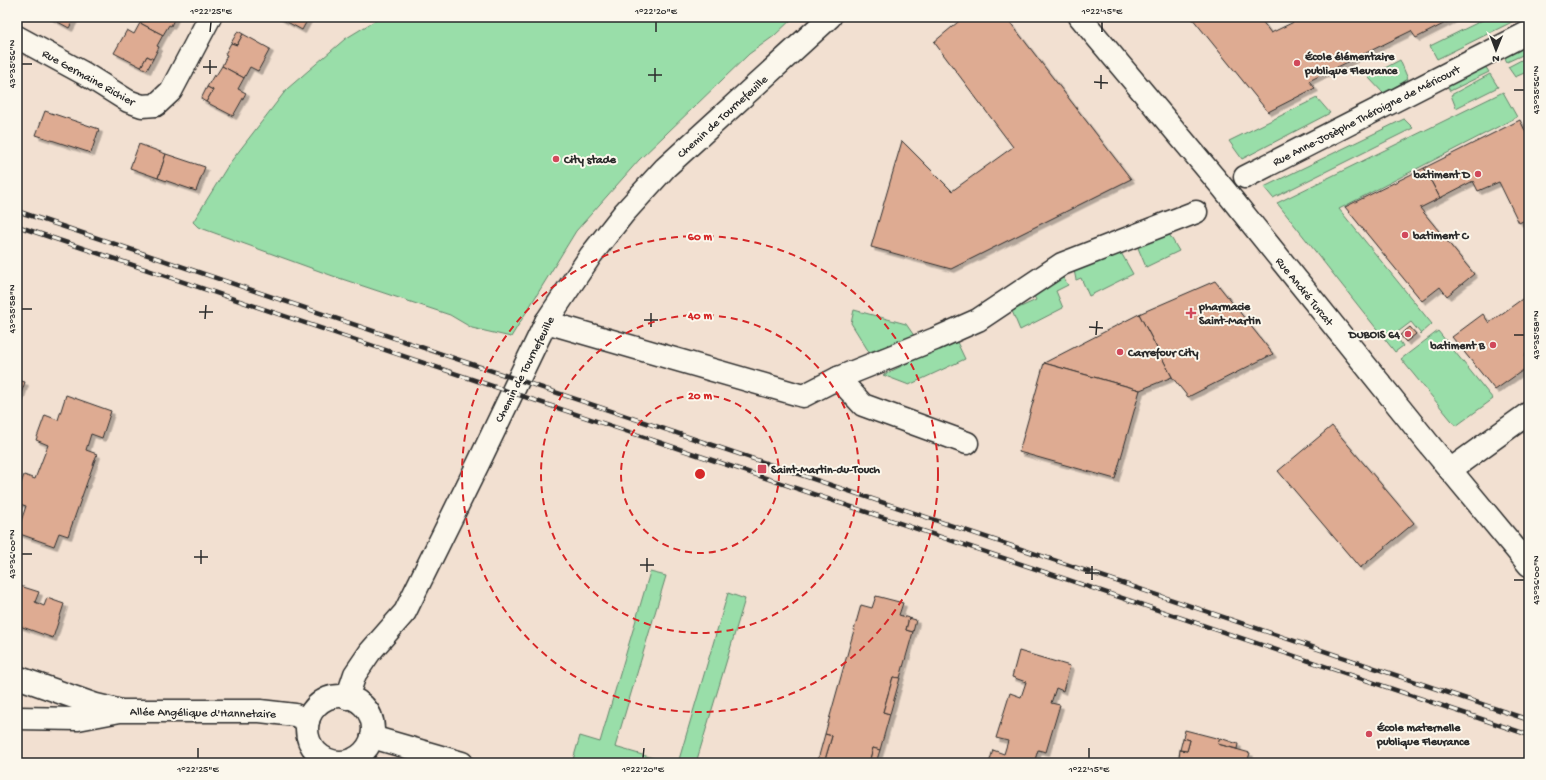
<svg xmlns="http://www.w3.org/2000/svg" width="1546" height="780" font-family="'Gochi Hand',sans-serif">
	<defs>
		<filter id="shadow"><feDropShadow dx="3.5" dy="3.5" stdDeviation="0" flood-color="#0004"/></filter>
	</defs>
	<rect width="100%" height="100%" fill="#f2e0d1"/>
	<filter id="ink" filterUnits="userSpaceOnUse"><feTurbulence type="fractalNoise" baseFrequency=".025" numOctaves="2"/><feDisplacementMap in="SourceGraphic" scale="8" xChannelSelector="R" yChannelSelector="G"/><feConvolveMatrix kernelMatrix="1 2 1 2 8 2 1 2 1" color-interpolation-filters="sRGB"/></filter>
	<g filter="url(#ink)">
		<g fill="#99dea9" stroke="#62846a">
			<polygon points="381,17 794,17 774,36 749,54 639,160 576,231 511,337 472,328 450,315 333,276 198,227 193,222 229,164 287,89 345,39"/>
			<polygon points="1489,17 1522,17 1437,59 1430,46"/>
			<polygon points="1529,39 1529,52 1507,62 1501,51"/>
			<polygon points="1529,56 1529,71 1515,77 1508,67"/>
			<polygon points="1400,60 1408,79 1384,94 1368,77"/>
			<polygon points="1481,60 1489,72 1450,91 1444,79"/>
			<polygon points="1490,74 1498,87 1456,108 1451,95"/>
			<polygon points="1503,92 1517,117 1339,209 1432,324 1421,334 1411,322 1395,334 1403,346 1395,352 1277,203"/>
			<polygon points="1317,98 1330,113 1242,159 1229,141"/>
			<polygon points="1404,119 1413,128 1273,198 1264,187"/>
			<polygon points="1169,234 1179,251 1146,267 1136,243"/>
			<polygon points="1119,249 1133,274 1089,296 1081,278 1076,280 1073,265"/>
			<polygon points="1060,273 1068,285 1056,291 1063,308 1020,330 1012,311 1036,300 1032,292"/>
			<polygon points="854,310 906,324 915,337 869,352 851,323"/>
			<polygon points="1438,331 1493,399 1456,426 1401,359"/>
			<polygon points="956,340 965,359 909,385 883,375"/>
			<polygon points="650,572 666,576 615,747 670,763 572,763 580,736 600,742"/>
			<polygon points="728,593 745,599 696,763 678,763"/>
		</g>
		<g fill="#deab92" stroke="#2b2b2b" filter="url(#shadow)">
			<polygon points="49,17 75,17 69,28"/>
			<polygon points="143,17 175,17 171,26 169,25 163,35 140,23"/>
			<polygon points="278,17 309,17 302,30"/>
			<polygon points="964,17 1006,17 1131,179 951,269 871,247 902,141 952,191 1013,147 934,42"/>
			<polygon points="1194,17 1259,17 1271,33 1304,17 1457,17 1416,38 1411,31 1309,81 1315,88 1268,112 1192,18"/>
			<polygon points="140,23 163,35 157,46 159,47 153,59 147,56 141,67 114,53 127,30 134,34"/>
			<polygon points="238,31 243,34 237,45 231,43"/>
			<polygon points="243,34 270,49 258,71 250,67 244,78 222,66 227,55 225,54 231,43 237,45"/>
			<polygon points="147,56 153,59 147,70 141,67"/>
			<polygon points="222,66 244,78 238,89 246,93 233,116 206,102 213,90 207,87 214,75 215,77"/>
			<polygon points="207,87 213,90 206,102 201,99"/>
			<polygon points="45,111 99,129 91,153 36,135"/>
			<polygon points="1520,120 1529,139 1529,218 1519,223 1499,182 1478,191 1473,181 1440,198 1424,168"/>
			<polygon points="139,144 166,154 158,178 130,168"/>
			<polygon points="166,154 205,167 196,191 158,178"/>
			<polygon points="1424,168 1440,198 1420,208 1474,274 1447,296 1440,287 1422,301 1345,207"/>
			<polygon points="1215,281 1273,354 1188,397 1172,377 1139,314"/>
			<polygon points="1529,294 1529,352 1525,355 1529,361 1529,366 1495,390 1452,337 1483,314 1489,323"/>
			<polygon points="1139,314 1172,377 1140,390 1044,363"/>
			<polygon points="1410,327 1416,334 1406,342 1400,335"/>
			<polygon points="1044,363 1140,390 1115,479 1019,452"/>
			<polygon points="17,380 25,382 17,405"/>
			<polygon points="66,395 111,411 102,438 91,434 86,450 97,454 68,536 59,533 54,546 17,533 26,506 17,503 17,494 24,475 35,479 48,445 36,440 45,415 58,420"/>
			<polygon points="1332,426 1414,523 1360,568 1278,471"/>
			<polygon points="17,585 39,592 35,602 44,606 47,598 64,604 53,638 17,625"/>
			<polygon points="876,596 903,603 899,615 909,618 906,630 913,632 900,678 893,677 883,712 890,714 880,750 873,748 869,763 824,763 832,736 825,734 861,605 872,608"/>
			<polygon points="909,618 916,620 913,632 906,630"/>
			<polygon points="1019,651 1070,666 1063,691 1056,688 1051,703 1060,705 1046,752 1038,750 1034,763 989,763 993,750 1004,754 1008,741 996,738 1010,693 1021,697 1026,682 1012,677"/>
			<polygon points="893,677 900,678 890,714 883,712"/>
			<polygon points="1185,730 1220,739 1218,744 1250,753 1247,763 1178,763 1180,750 1187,751 1190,740 1183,738"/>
			<polygon points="825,734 832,736 824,763 817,763"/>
			<polygon points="1183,738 1190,740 1187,751 1180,750"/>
			<polygon points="1220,738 1238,744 1237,749 1218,744"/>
			<polygon points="873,748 880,750 876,763 869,763"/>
		</g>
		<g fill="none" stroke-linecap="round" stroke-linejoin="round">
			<g stroke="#2b2b2b" stroke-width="25">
				<g id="minor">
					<polyline points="1080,17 1223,188 1428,443 1529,565"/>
					<polyline points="17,37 85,74 128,101 142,106 156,105 171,91 210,17"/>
					<polyline points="1245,177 1529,32"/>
					<polyline points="546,322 803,396 838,378 863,405 967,443"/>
					<polyline points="838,378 935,339 978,320 1062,264 1196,212"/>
					<polyline points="1450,470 1529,413"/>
					<polyline points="17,677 96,705 117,710"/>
					<circle cx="340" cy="729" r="33"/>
					<polyline points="347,698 355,674 370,652 405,612 478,464 546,322 591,255 624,213 665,168 830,17"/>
					<polyline points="17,718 78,719 120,711 260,711 295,715 308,721"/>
					<polyline points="372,737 462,763"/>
				</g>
			</g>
			<use href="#minor" stroke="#fbf7ec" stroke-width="22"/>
			<g stroke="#2b2b2b" stroke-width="4.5">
				<g id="rail">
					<polyline points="17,211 1529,720"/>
					<polyline points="17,226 1529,735"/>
				</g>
			</g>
			<use href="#rail" stroke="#fbf7ec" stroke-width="3" stroke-dasharray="9" stroke-linecap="butt"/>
		</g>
	</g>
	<path fill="none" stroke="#2b2b2b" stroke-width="1.5" d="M 210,32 L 211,22M 656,32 L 656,22M 1102,32 L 1102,22M 22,64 L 32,64M 203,67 L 217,67M 210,74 L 210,60M 648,75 L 662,75M 655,82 L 655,68M 1094,82 L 1108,83M 1101,89 L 1101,75M 1514,90 L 1524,90M 22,309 L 32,309M 199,312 L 213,312M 205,319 L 206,305M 644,320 L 658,320M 651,327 L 651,313M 1089,327 L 1103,328M 1096,335 L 1097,321M 1514,335 L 1524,335M 22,554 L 32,554M 194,557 L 208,557M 201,564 L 201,550M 640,565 L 654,565M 647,572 L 647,558M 1085,573 L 1099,573M 1092,580 L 1092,566M 1514,580 L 1524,580M 198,758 L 198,748M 643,758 L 644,748M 1089,758 L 1089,748"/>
	<g fill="none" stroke="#d62828" stroke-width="2" stroke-dasharray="7 5">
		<circle cx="700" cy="474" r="79"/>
		<circle cx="700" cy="474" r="159"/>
		<circle cx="700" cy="474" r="238"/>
	</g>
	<g fill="#d1495b" stroke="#fbf7ec" stroke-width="1.5">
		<circle cx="1297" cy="63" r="4"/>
		<circle cx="556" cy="159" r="4"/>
		<circle cx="1478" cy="174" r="4"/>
		<circle cx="1405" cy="235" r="4"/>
		<path d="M1189 307h4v4h4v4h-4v4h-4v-4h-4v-4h4z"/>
		<circle cx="1408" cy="334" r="4"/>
		<circle cx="1493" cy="345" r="4"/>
		<circle cx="1120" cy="352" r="4"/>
		<rect x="757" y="464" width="10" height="10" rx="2"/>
		<circle cx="1369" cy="734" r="4"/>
	</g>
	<g text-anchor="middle" stroke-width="4" stroke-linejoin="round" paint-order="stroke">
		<g font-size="12" font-weight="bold" fill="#2b2b2b" stroke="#fbf7ec" text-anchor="start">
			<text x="1305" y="60">École élémentaire<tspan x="1305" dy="14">publique Fleurance</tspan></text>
			<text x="564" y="163">City stade</text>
			<text x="1470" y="178" text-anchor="end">batiment D</text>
			<text x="1413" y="239">batiment C</text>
			<text x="1199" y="310">pharmacie<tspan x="1199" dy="14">Saint-Martin</tspan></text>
			<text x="1400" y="338" text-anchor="end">DUBOIS 64</text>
			<text x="1485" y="349" text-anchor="end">batiment B</text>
			<text x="1128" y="356">Carrefour City</text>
			<text x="771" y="473">Saint-Martin-du-Touch</text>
			<text x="1377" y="731">École maternelle<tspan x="1377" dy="14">publique Fleurance</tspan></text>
		</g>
		<g font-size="12" fill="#2b2b2b" stroke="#fbf7ec">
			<text transform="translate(89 77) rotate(29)" y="4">Rue Germaine Richier</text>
			<text transform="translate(1366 115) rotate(-27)" y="4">Rue Anne-Josèphe Théroigne de Méricourt</text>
			<text transform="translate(722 116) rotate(-42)" y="4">Chemin de Tournefeuille</text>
			<text transform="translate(1305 291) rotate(51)" y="4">Rue André Turcat</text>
			<text transform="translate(524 369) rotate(-63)" y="4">Chemin de Tournefeuille</text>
			<text transform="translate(203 712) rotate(1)" y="4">Allée Angélique d'Hannetaire</text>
		</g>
	</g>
	<circle cx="700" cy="474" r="6" fill="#d62828" stroke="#fbf7ec" stroke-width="2"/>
	<g font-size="12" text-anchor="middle" font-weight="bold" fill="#d62828" stroke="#fbf7ec" stroke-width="4" stroke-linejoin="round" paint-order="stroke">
		<text x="700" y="240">60 m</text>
		<text x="700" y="319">40 m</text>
		<text x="700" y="399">20 m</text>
	</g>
	<rect width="1546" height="780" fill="none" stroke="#fbf7ec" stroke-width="44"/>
	<g transform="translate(1496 50) rotate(181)" stroke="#fbf7ec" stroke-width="3" paint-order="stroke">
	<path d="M0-3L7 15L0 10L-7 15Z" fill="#2b2b2b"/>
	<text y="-6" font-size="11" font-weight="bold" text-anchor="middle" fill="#2b2b2b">N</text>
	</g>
	<rect x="22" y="22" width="1502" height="736" fill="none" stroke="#2b2b2b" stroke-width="1.5"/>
	<g font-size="10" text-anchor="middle" fill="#2b2b2b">
		<text x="211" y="14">1°22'25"E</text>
		<text x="656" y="14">1°22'20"E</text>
		<text x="1102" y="14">1°22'15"E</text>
		<text transform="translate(11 64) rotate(-90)" y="4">43°35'56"N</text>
		<text transform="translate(1535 90) rotate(-90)" y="4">43°35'56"N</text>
		<text transform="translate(11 309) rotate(-90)" y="4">43°35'58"N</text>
		<text transform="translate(1535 335) rotate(-90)" y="4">43°35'58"N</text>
		<text transform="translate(11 554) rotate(-90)" y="4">43°36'00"N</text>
		<text transform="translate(1535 580) rotate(-90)" y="4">43°36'00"N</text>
		<text x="198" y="772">1°22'25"E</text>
		<text x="643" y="772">1°22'20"E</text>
		<text x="1089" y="772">1°22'15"E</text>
	</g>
</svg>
